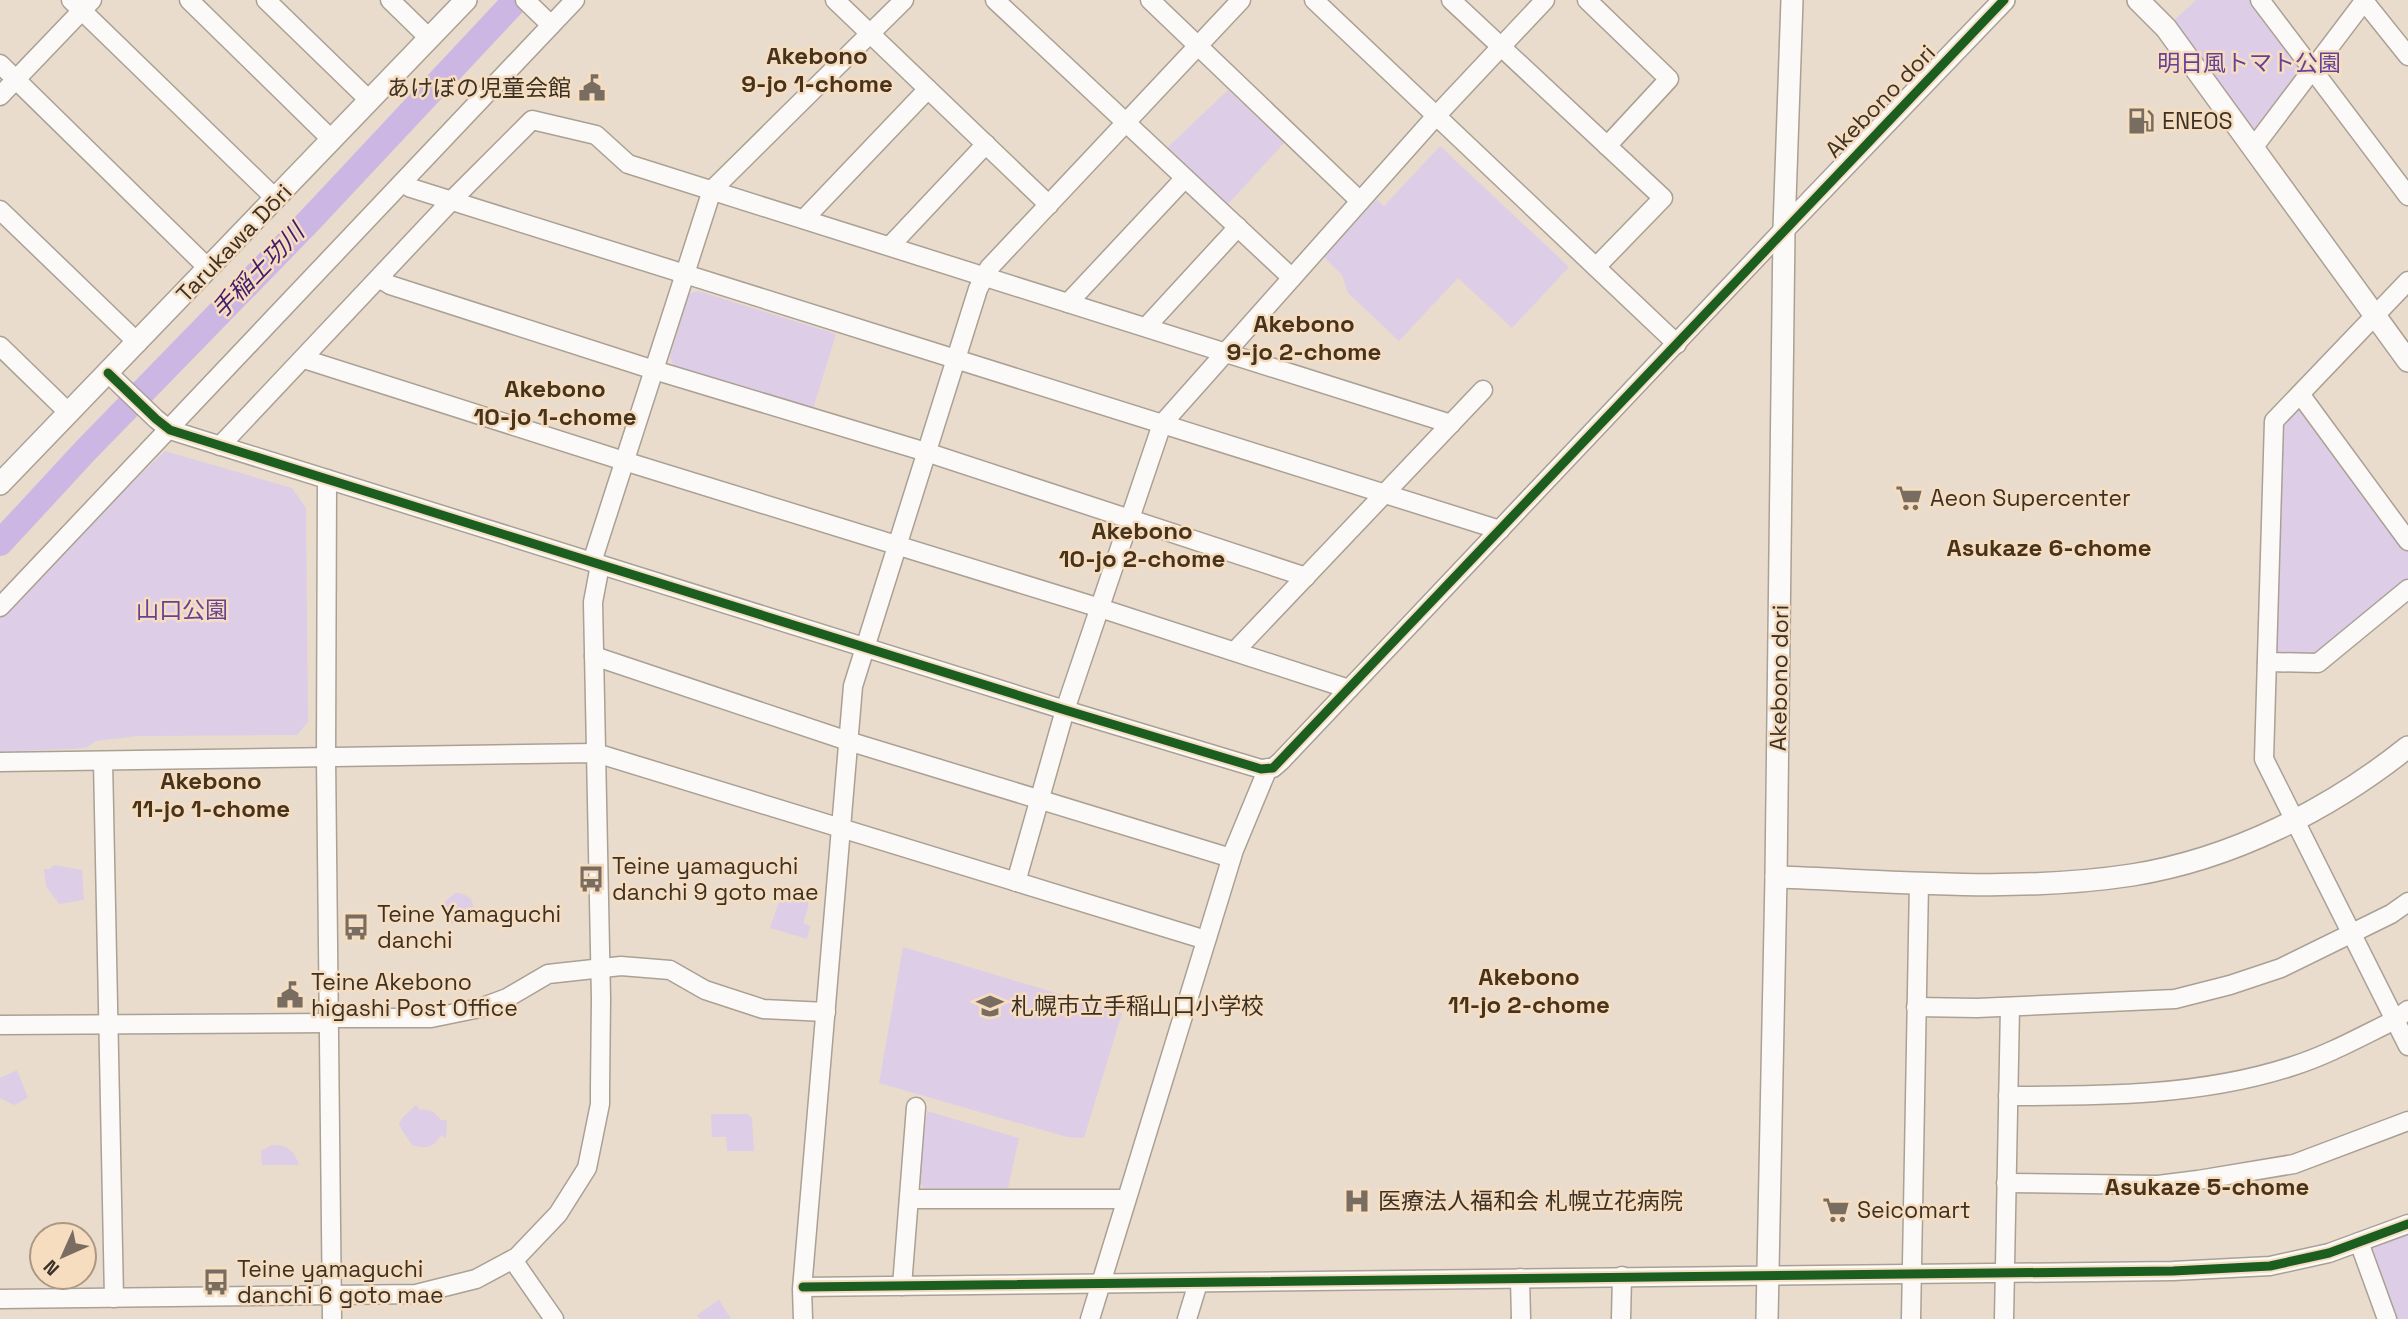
<svg xmlns="http://www.w3.org/2000/svg" width="2408" height="1319" font-family="'Space Grotesk','Noto Sans JP',sans-serif">
	<rect width="100%" height="100%" fill="#e9dccd"/>
	<g fill="#decde6">
		<polygon points="2196,0 2260,0 2312,70 2253,148 2166,28"/>
		<polygon points="1228,90 1285,142 1228,204 1167,148"/>
		<polygon points="1440,146 1569,267 1512,328 1458,278 1399,341 1348,293 1342,275 1324,257 1377,199 1384,206"/>
		<polygon points="698,291 836,334 813,409 673,365 670,357 687,294"/>
		<polygon points="2300,394 2408,541 2408,589 2318,663 2267,662 2274,421"/>
		<polygon points="165,451 292,488 306,508 308,722 297,735 138,736 96,741 86,748 0,752 0,610"/>
		<polygon points="54,865 82,870 84,900 59,904 46,886 44,869 50,869"/>
		<path d="M 785,885 C 811,893 813,897 803,923 L 810,926 L 807,939 L 770,928 Z"/>
		<path d="M 456,893 C 468,894 473,898 474,910 L 469,921 L 460,920 L 453,924 C 444,920 443,912 444,902 Z"/>
		<polygon points="903,947 1122,1013 1084,1138 1067,1137 879,1083"/>
		<polygon points="17,1070 28,1098 14,1105 0,1098 0,1078"/>
		<path d="M 416,1105 L 420,1110 C 430,1109 435,1112 441,1120 L 447,1120 L 446,1138 L 441,1135 C 435,1148 423,1150 411,1144 L 399,1125 L 402,1118 Z"/>
		<polygon points="927,1111 1019,1138 1008,1188 924,1188 918,1181"/>
		<polygon points="711,1114 748,1114 752,1118 754,1151 727,1151 726,1137 712,1137"/>
		<path d="M 272,1145 C 287,1145 294,1150 299,1165 L 262,1165 L 261,1151 Z"/>
		<polygon points="2408,1224 2408,1319 2387,1319 2359,1242"/>
		<polygon points="719,1300 731,1319 700,1319 697,1315"/>
	</g>
	<g fill="none" stroke-linecap="round" stroke-linejoin="round">
		<polyline stroke="#ccb6e3" stroke-width="26" points="0,543 86,450 311,219 516,0"/>
		<g stroke="#aaa094" stroke-width="21">
			<g id="minor">
				<polyline points="71,0 276,199"/>
				<polyline points="189,0 332,140"/>
				<polyline points="266,0 369,100"/>
				<polyline points="390,0 428,37"/>
				<polyline points="525,0 551,25"/>
				<polyline points="835,0 1049,205"/>
				<polyline points="995,0 1292,278"/>
				<polyline points="1150,0 1360,201"/>
				<polyline points="1314,0 1677,344"/>
				<polyline points="1451,0 1663,198 1596,267"/>
				<polyline points="1587,0 1669,79 1607,146"/>
				<polyline points="2260,0 2408,196"/>
				<polyline points="2364,1 2408,56"/>
				<polyline points="0,64 208,268"/>
				<polyline points="0,96 92,0"/>
				<polyline points="2253,148 2365,0"/>
				<polyline points="403,183 411,188 1500,530"/>
				<polyline points="0,210 138,343"/>
				<polyline points="804,219 928,89"/>
				<polyline points="890,246 986,144"/>
				<polyline points="379,278 390,285 654,370 926,452 1306,577"/>
				<polyline points="2408,281 2274,421 2264,759 2408,1046"/>
				<polyline points="1068,303 1185,178"/>
				<polyline points="1147,326 1238,227"/>
				<polyline points="0,346 69,413"/>
				<polyline points="304,359 624,461 1100,608 1349,689"/>
				<polyline points="108,373 156,419 170,430 1065,710 1261,769 1273,768 1281,761 1784,229"/>
				<polyline points="2300,394 2408,541"/>
				<polyline points="220,446 451,201 532,120 596,135 628,164 1451,424"/>
				<polyline points="327,479 326,757 332,1319"/>
				<polyline points="592,562 712,190 904,0"/>
				<polyline points="0,607 575,0"/>
				<polyline points="1235,651 1483,390"/>
				<polyline points="594,656 848,741 1231,858"/>
				<polyline points="2267,662 2318,663 2408,589"/>
				<polyline points="103,761 114,1298"/>
				<polyline points="0,762 596,753 1206,940"/>
				<polyline points="1016,882 1065,710 1162,424 1436,116 1545,0"/>
				<polyline points="1916,1007 1977,1008 2175,999 2230,985 2281,968 2391,914 2408,902"/>
				<polyline points="329,1018 431,1018 480,1008 507,998 548,974 621,966 670,970 705,990 763,1009 826,1012"/>
				<polyline points="0,1025 329,1023"/>
				<path d="M 2008,1096 C 2103,1096 2202,1096 2293,1066 C 2328,1055 2362,1036 2395,1020 L 2408,1010"/>
				<polyline points="2006,1183 2158,1185 2198,1180 2294,1164 2408,1121"/>
				<polyline points="909,1199 1126,1199"/>
				<polyline points="2359,1242 2387,1319"/>
				<polyline points="513,1260 554,1319"/>
				<polyline points="1520,1278 1521,1319"/>
				<polyline points="902,1286 916,1107"/>
				<polyline points="803,1287 2173,1271 2270,1266 2329,1253 2408,1224"/>
				<polyline points="0,1299 416,1294 476,1279 517,1257 558,1214 587,1168 600,1104 600,1089 601,999 593,602 600,565"/>
				<polyline points="803,1319 802,1289 853,686 978,289 989,268 1241,0"/>
				<polyline points="1090,1319 1234,850 1268,768"/>
				<polyline points="1187,1319 1198,1283"/>
				<polyline points="1621,1319 1622,1276"/>
				<polyline points="1911,1319 1919,882"/>
				<polyline points="2004,1319 2010,1007"/>
			</g>
		</g>
		<g stroke="#aaa094" stroke-width="24">
			<g id="tertiary">
				<polyline points="2138,0 2166,28 2408,361"/>
				<polyline points="1784,229 2004,0"/>
				<polyline points="0,484 466,0"/>
				<path d="M 1776,877 C 1893,881 2015,893 2132,875 C 2232,859 2329,810 2408,747"/>
				<polyline points="1767,1319 1776,877 1784,229 1792,0"/>
			</g>
		</g>
		<use href="#minor" stroke="#fcfaf8" stroke-width="18"/>
		<use href="#tertiary" stroke="#fcfaf8" stroke-width="21"/>
		<g stroke="#f6ddc0" stroke-width="13">
			<g id="cycleway">
				<polyline points="108,373 156,419 170,430 1065,710 1261,769 1273,768 2004,0"/>
				<polyline points="803,1287 2173,1271 2270,1266 2329,1253 2408,1224"/>
			</g>
		</g>
		<use href="#cycleway" stroke="#1b5e20" stroke-width="9"/>
	</g>
	<defs>
		<g id="civic-bare" transform="scale(2.1)"><path d="M-.6-6.5H3V-4.5H.6V-3L4-1V1h2V6H-6V1h2V-1L-.6-3ZM-1.2 2.5V6h2.4V2.5Z" fill="#786d60" stroke="#f6ddc0" stroke-width="2.5" paint-order="stroke"/></g>
		<g id="fuel-bare" transform="scale(2.1)"><path d="M-5.5-6h7V0h2V4h1.3V-2.5L3-4.5l.8-.8L6-3V5H2.5V1h-1V6h-7ZM-4.2-4.7v3.2H.2V-4.7Z" fill="#786d60" stroke="#f6ddc0" stroke-width="2.5" paint-order="stroke"/></g>
		<g id="supermarket-bare" transform="scale(2.1)"><path d="M-6-5.5h2.5l.6 2H6L4.5 2H-2.5L-4.4-4H-6ZM-1.5 3.2a1.3 1.3 0 1 0 .1 0ZM3 3.2a1.3 1.3 0 1 0 .1 0Z" fill="#786d60" stroke="#f6ddc0" stroke-width="2.5" paint-order="stroke"/></g>
		<g id="bus-bare" transform="scale(2.1)"><path d="M-5-6H5V4H4V6H2V4H-2V6H-4V4H-5ZM-3.5-4V0h7V-4ZM-3.5 1.2v1.5H-2V1.2ZM2 1.2v1.5H3.5V1.2Z" fill="#786d60" stroke="#f6ddc0" stroke-width="2.5" paint-order="stroke"/></g>
		<g id="school-bare" transform="scale(2.1)"><path d="M0-5L7-2L0 1L-7-2ZM-4 1L0 2.5L4 1V4Q0 6-4 4Z" fill="#786d60" stroke="#f6ddc0" stroke-width="2.5" paint-order="stroke"/></g>
		<g id="hospital-bare" transform="scale(2.1)"><path d="M-5-5h3v3.5h4V-5h3V5h-3V1.5h-4V5h-3Z" fill="#786d60" stroke="#f6ddc0" stroke-width="2.5" paint-order="stroke"/></g>
	</defs>
	<g fill-rule="evenodd">
		<use href="#civic-bare" x="592" y="88"/>
		<use href="#fuel-bare" x="2141" y="121"/>
		<use href="#supermarket-bare" x="1909" y="498"/>
		<use href="#bus-bare" x="591" y="879"/>
		<use href="#bus-bare" x="356" y="927"/>
		<use href="#civic-bare" x="290" y="995"/>
		<use href="#school-bare" x="990" y="1006"/>
		<use href="#hospital-bare" x="1357" y="1201"/>
		<use href="#supermarket-bare" x="1836" y="1210"/>
		<use href="#bus-bare" x="216" y="1282"/>
	</g>
	<g text-anchor="middle" stroke-width="5" stroke-linejoin="round" paint-order="stroke">
		<g font-size="23" fill="#654295" stroke="#f6ddc0">
			<text x="2249" y="71">明日風トマト公園</text>
			<text x="182" y="618">山口公園</text>
		</g>
		<g font-size="23" fill="#3b3126" stroke="#f6ddc0" text-anchor="start">
			<text x="571" y="96" text-anchor="end">あけぼの児童会館</text>
			<text x="2162" y="129">ENEOS</text>
			<text x="1930" y="506">Aeon Supercenter</text>
			<text x="612" y="874">Teine yamaguchi<tspan x="612" dy="26">danchi 9 goto mae</tspan></text>
			<text x="377" y="922">Teine Yamaguchi<tspan x="377" dy="26">danchi</tspan></text>
			<text x="311" y="990">Teine Akebono<tspan x="311" dy="26">higashi Post Office</tspan></text>
			<text x="1011" y="1014">札幌市立手稲山口小学校</text>
			<text x="1378" y="1209">医療法人福和会 札幌立花病院</text>
			<text x="1857" y="1218">Seicomart</text>
			<text x="237" y="1277">Teine yamaguchi<tspan x="237" dy="26">danchi 6 goto mae</tspan></text>
		</g>
		<g font-size="23" fill="#3b3126" stroke="#f6ddc0">
			<text transform="translate(1880 101) rotate(-46)" y="8">Akebono dori</text>
			<text transform="translate(234 243) rotate(-46)" y="8">Tarukawa Dōri</text>
			<text transform="translate(1779 678) rotate(-89)" y="8">Akebono dori</text>
		</g>
		<g font-size="24" font-weight="bold" fill="#47331b" stroke="#f6ddc0">
			<text x="817" y="64">Akebono<tspan x="817" dy="28">9-jo 1-chome</tspan></text>
			<text x="1304" y="332">Akebono<tspan x="1304" dy="28">9-jo 2-chome</tspan></text>
			<text x="555" y="397">Akebono<tspan x="555" dy="28">10-jo 1-chome</tspan></text>
			<text x="1142" y="539">Akebono<tspan x="1142" dy="28">10-jo 2-chome</tspan></text>
			<text x="2049" y="556">Asukaze 6-chome</text>
			<text x="211" y="789">Akebono<tspan x="211" dy="28">11-jo 1-chome</tspan></text>
			<text x="1529" y="985">Akebono<tspan x="1529" dy="28">11-jo 2-chome</tspan></text>
			<text x="2207" y="1195">Asukaze 5-chome</text>
		</g>
		<g font-size="24" font-style="italic" fill="#421c6c" stroke="#f6ddc0">
			<text transform="translate(258 271) rotate(-46)" y="8">手稲土功川</text>
		</g>
	</g>
	<g transform="translate(63 1256) rotate(225)"><circle r="33" fill="#f6ddc0" stroke="#ab9882" stroke-width="2"/>
	<path d="M0-5L12 26L0 18L-12 26Z" fill="#786d60"/>
	<text y="-10" font-size="19" font-weight="bold" text-anchor="middle" fill="#3b3126">N</text>
	</g>
</svg>
